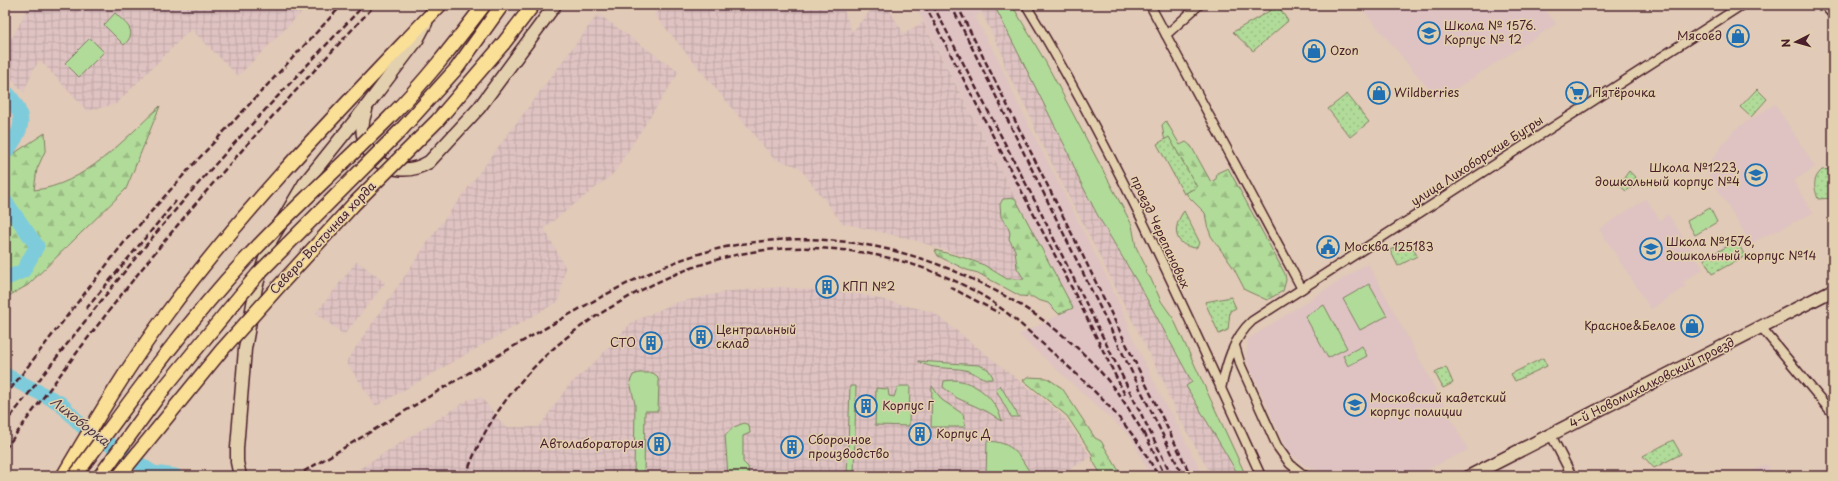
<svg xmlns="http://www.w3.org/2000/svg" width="1838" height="481" font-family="'Playpen Sans',sans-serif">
	<defs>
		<pattern id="industrial-grid" width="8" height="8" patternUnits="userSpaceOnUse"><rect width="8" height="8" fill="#dec3c2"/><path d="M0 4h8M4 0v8" fill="none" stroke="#c0a7a7"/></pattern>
		<pattern id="forest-firs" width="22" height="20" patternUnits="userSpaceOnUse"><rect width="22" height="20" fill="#b1db99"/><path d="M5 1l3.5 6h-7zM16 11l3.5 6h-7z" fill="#9abc84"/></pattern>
		<pattern id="park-dots" width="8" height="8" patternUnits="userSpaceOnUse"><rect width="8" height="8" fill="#b1db99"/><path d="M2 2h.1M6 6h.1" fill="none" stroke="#9abc84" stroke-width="1.8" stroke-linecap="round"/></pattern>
	</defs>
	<rect width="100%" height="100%" fill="#e1cab7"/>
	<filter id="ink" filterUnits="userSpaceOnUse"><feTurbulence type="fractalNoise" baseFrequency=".025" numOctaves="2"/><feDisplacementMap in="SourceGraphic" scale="8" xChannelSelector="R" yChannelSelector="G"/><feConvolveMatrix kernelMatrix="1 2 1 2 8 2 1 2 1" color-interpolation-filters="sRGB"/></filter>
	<g filter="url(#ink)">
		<g fill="#dec3c2">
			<polygon points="915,5 978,5 981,13 975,16 989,44 992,46 1019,106 1106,276 1129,325 1127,326 1167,409 1171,412 1203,476 1151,476 1131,437 1019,335 1073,308"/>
			<polygon points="1359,5 1541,5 1556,24 1438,100"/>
			<polygon points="1775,104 1815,167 1793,181 1813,213 1751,243 1705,169 1734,130"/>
			<polygon points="1646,199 1660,220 1668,214 1703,269 1683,282 1685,287 1651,309 1599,229"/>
			<polygon points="1368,263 1468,450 1413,476 1332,476 1303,464 1288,452 1246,359 1248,339"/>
			<polygon points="1766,464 1774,476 1744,476"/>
		</g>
		<g fill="url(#industrial-grid)">
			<polygon points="29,5 309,5 238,76 191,29 116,104 87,111 40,60 33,70 24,92 5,73 5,49 15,33"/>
			<polygon points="666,5 842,5 852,32 875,5 886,5 904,34 923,22 1073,308 1059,314 1032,292 972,259 914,240 842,223 799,167 774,159 654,14"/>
			<polygon points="978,5 994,5 1068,152 1079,179 1098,216 1142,290 1192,382 1186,386 1239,476 1212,476 1176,412 1173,402 1168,397 1167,388 1037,134 1028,111 1005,68 1002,53"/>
			<polygon points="598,14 679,72 613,174 544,228 565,267 559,301 376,406 346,362 432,236"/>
			<polygon points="357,261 385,283 344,335 316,313"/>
			<polygon points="782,287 859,294 933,312 1056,410 1066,420 1091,457 1057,476 348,476 468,400 481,397 505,427 539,427 568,386 594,363 632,322 675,303 730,291"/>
		</g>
		<g fill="#b1db99" stroke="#7e7d62">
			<polygon points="994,5 1012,5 1045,61 1132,225 1136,247 1145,265 1146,274 1150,277 1161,301 1173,318 1246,476 1239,476 1186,386 1192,382 1142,290 1098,216 1079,179 1068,152"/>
			<path d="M 115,13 C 126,24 139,31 124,45 L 104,25 Z"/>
			<polygon points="90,38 104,52 79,77 65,63"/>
			<polygon points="1710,208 1717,222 1695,235 1687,221"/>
			<polygon points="1369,284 1387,316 1360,330 1343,299"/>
			<polygon points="1324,305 1347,348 1328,358 1305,316"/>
			<polygon points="1362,346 1367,356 1348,366 1343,356"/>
			<path d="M 918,361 L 979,365 L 988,369 L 993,377 L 992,379 C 985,381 973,372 965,370 C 950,367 931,370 918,361 Z"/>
			<polygon points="639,373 653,373 657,376 659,382 658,411 645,411 644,476 634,476 635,404 630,382 633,375"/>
			<path d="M 953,380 C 976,381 996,399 1002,421 L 988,412 L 957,398 L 943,387 L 944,381 Z"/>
			<polygon points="1000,385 1019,417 1011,417 996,390"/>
			<polygon points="850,386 856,386 854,476 847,476"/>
			<polygon points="901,386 910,386 909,426 875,425 876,388 888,389 889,396 894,397 897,388"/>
			<polygon points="932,386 942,400 963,414 966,427 931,427"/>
			<polygon points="744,423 749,425 750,433 743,436 743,462 748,467 749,476 728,476 725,435 734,427"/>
			<path d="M 987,441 C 1014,442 1019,455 1032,476 L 986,476 Z"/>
		</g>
		<g fill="url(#forest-firs)" stroke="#7e7d62">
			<path d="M 160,106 L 126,189 L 28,285 L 5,298 L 5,169 L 10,156 L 45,133 L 46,149 L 37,169 L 34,190 C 83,186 126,138 160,106 Z"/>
			<polygon points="1166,121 1180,145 1186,142 1191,146 1211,182 1216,179 1217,173 1228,168 1285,274 1286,280 1283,291 1267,300 1245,290 1233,267 1211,236 1207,225 1205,213 1187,195 1182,170 1164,137 1162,125"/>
			<path d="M 1015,198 L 1073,308 L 1059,314 L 1048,303 L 1038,300 L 1033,297 L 1020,296 L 978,273 L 967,270 L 944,259 L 938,256 L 935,250 L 965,258 L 984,265 L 1007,279 C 1013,278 1018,280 1024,279 L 1017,268 L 1015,250 L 1009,239 L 1010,233 L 1008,227 L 1001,217 L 1000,204 L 1003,199 Z"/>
			<polygon points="1028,377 1047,378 1062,388 1095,438 1101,441 1122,476 1102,476 1093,461 1092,454 1067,416 1023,380"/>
		</g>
		<g fill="url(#park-dots)" stroke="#7e7d62">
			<polygon points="1278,6 1288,21 1253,51 1233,32"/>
			<polygon points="1757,89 1767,99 1751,117 1740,107"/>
			<polygon points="1347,94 1369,122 1350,137 1328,109"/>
			<polygon points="1169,137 1197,187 1184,194 1157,144"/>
			<path d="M 1833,169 L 1833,198 L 1818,199 C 1814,187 1812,179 1822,170 Z"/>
			<polygon points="1629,171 1640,182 1626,191 1619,185"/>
			<path d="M 1184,211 L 1200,243 L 1196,248 C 1173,246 1172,227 1184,211 Z"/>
			<polygon points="1409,240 1417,256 1398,266 1390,250"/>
			<polygon points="1737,241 1745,256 1712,274 1704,259"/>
			<polygon points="1231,297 1236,308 1230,311 1228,330 1219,334 1205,302"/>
			<polygon points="1543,358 1547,366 1515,381 1511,374"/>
			<polygon points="1446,367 1453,383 1443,388 1435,373"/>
			<polygon points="1673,440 1681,454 1654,468 1643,456"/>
		</g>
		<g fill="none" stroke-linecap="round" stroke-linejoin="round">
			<g stroke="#7eccdb" stroke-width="15">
				<path d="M 5,91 C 27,114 25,129 5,153"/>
				<polyline points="5,201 37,246 23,271 5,279"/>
				<polyline points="5,375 60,403 82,426 153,473 175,476"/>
			</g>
			<g stroke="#4a1f2b" stroke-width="11">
				<g id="street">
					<path d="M 1026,5 C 1117,155 1188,316 1261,476"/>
					<polyline points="1150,5 1302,289"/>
					<polyline points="1166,35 1199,5"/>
					<polyline points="1761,327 1833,414"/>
					<polyline points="1235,346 1241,366 1277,446 1290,464 1305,476"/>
					<path d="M 1221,389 C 1226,365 1233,338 1252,321 L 1742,5"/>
					<polyline points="1551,435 1572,476"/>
				</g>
			</g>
			<g stroke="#4a1f2b" stroke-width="15">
				<g id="secondary">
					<polyline points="1827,5 1833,12"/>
					<path d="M 366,110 C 350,152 391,185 429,162 L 479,108 L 555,5"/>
					<polyline points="240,476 237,462 237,448 245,349 256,287 271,240 304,184 369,103 417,40 426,23"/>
					<polyline points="1470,476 1833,290"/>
				</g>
			</g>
			<g stroke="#4a1f2b" stroke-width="16">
				<g id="primary">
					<polyline points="503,44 533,5"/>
					<path d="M 63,476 C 96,420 129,364 168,312 C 249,202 346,104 440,5"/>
				</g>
			</g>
			<use href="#street" stroke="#e3d0ae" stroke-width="8"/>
			<use href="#secondary" stroke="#e3d0ae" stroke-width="12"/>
			<use href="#primary" stroke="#fadf96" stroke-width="13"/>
			<g stroke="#4a1f2b" stroke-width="2.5" stroke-dasharray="6 3" stroke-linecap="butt">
				<polyline points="925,5 1074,292 1126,397"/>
				<polyline points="933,5 1038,207 1172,476"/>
				<polyline points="951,5 1183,476"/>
				<polyline points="957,5 1083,256 1191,476"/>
				<polyline points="950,287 999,313"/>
				<polyline points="86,309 176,201"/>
				<polyline points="5,396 126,240 189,169 342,5"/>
				<path d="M 5,424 C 60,353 114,283 172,214 C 233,142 299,74 364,5"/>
				<polyline points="1144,432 1165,476"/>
				<path d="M 5,449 C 62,372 119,295 181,221 C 243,147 309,76 375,5"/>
				<path d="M 296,476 C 370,433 442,388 516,345 C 569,315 621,283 678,261 C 774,225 882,235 974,280 C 1027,305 1077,340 1113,387 C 1125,402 1135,419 1145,436"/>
				<path d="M 466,476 C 489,406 545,346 608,309 C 638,291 669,275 703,264 C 791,234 898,247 978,293 C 1006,309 1029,332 1053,353 C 1096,391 1131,424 1158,476"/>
			</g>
			<g stroke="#4a1f2b" stroke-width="16" stroke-linecap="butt">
				<g id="primary-bridge">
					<path d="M 75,476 C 129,403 182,328 244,261 C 290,211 341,166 389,118 C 424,83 454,44 484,5"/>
					<polyline points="100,476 165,387 258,274 401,130 457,68 502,5"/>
					<polyline points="119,476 221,351 280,285 354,204 437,121 503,44"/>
				</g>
			</g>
			<use href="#primary-bridge" stroke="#fadf96" stroke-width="13"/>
		</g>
	</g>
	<defs>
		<g id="school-ring" transform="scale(1.15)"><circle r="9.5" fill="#e3d0ae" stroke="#1f6fb2" stroke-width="1.5"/><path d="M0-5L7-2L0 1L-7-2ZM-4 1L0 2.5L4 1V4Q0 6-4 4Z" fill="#1f6fb2"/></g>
		<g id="shop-ring" transform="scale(1.15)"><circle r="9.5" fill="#e3d0ae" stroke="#1f6fb2" stroke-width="1.5"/><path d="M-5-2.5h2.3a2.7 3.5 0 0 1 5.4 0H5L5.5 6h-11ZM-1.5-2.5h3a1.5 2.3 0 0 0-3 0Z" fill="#1f6fb2"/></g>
		<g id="supermarket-ring" transform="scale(1.15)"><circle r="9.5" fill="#e3d0ae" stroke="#1f6fb2" stroke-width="1.5"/><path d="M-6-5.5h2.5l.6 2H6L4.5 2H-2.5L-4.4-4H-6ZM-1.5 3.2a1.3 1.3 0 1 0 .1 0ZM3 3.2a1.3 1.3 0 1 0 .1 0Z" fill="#1f6fb2"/></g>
		<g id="civic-ring" transform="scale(1.15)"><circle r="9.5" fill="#e3d0ae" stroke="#1f6fb2" stroke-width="1.5"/><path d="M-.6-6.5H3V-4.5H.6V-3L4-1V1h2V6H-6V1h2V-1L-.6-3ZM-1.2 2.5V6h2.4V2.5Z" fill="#1f6fb2"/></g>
		<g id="building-ring" transform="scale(1.15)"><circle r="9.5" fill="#e3d0ae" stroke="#1f6fb2" stroke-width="1.5"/><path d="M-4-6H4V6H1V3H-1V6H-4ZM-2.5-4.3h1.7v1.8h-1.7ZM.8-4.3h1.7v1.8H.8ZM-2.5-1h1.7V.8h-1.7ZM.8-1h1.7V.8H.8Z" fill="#1f6fb2"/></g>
	</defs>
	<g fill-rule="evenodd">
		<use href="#school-ring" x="1429" y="33"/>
		<use href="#shop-ring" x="1738" y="36"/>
		<use href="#shop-ring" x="1314" y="51"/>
		<use href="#shop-ring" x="1379" y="93"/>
		<use href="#supermarket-ring" x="1577" y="93"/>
		<use href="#school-ring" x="1756" y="175"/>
		<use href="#civic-ring" x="1328" y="247"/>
		<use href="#school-ring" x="1651" y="249"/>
		<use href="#building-ring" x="827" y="287"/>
		<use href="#shop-ring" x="1692" y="326"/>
		<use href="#building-ring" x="701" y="337"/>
		<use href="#building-ring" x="651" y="343"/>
		<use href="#school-ring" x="1355" y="405"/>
		<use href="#building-ring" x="866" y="406"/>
		<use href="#building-ring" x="920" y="434"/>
		<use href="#building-ring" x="659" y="444"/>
		<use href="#building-ring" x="792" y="447"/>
	</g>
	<g text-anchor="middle" stroke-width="3" stroke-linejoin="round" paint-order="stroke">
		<g font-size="12" fill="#4a1f2b" stroke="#e3d0ae" text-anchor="start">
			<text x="1444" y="30">Школа № 1576.<tspan x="1444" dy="14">Корпус № 12</tspan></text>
			<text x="1722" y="40" text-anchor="end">Мясоед</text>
			<text x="1330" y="55">Ozon</text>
			<text x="1394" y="97">Wildberries</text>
			<text x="1592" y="97">Пятёрочка</text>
			<text x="1740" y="172" text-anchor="end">Школа №1223,<tspan x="1740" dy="14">дошкольный корпус №4</tspan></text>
			<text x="1666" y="246">Школа №1576,<tspan x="1666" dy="14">дошкольный корпус №14</tspan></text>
			<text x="1344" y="251">Москва 125183</text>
			<text x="842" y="291">КПП №2</text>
			<text x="1676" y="330" text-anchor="end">Красное&amp;Белое</text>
			<text x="716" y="334">Центральный<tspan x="716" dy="14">склад</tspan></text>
			<text x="636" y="347" text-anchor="end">СТО</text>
			<text x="1370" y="402">Московский кадетский<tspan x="1370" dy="14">корпус полиции</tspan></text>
			<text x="882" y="410">Корпус Г</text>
			<text x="936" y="438">Корпус Д</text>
			<text x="808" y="444">Сборочное<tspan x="808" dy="14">производство</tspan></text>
			<text x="644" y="448" text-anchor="end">Автолаборатория</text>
		</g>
		<g font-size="12" fill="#4a1f2b" stroke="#e3d0ae">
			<text transform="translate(1477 161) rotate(-33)" y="4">улица Лихоборские Бугры</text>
			<text transform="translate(1160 232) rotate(65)" y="4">проезд Черепановых</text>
			<text transform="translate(323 238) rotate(-47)" y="4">Северо-Восточная хорда</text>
			<text transform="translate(1652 383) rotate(-27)" y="4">4-й Новомихалковский проезд</text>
		</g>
		<g font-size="13" font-style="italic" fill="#523945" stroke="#e3d0ae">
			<text transform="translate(80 421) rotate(38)" y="5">Лихоборка</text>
		</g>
	</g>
	<rect width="1838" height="481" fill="none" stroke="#e3d0ae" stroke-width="20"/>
	<rect x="10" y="10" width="1818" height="461" fill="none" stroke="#4a1f2b" stroke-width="1.5" filter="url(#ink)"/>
	<g transform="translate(1796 42) rotate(264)" stroke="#e3d0ae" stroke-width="3" paint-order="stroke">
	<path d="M0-3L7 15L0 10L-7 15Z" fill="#4a1f2b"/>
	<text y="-6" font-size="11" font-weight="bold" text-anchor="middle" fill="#4a1f2b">N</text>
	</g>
</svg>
